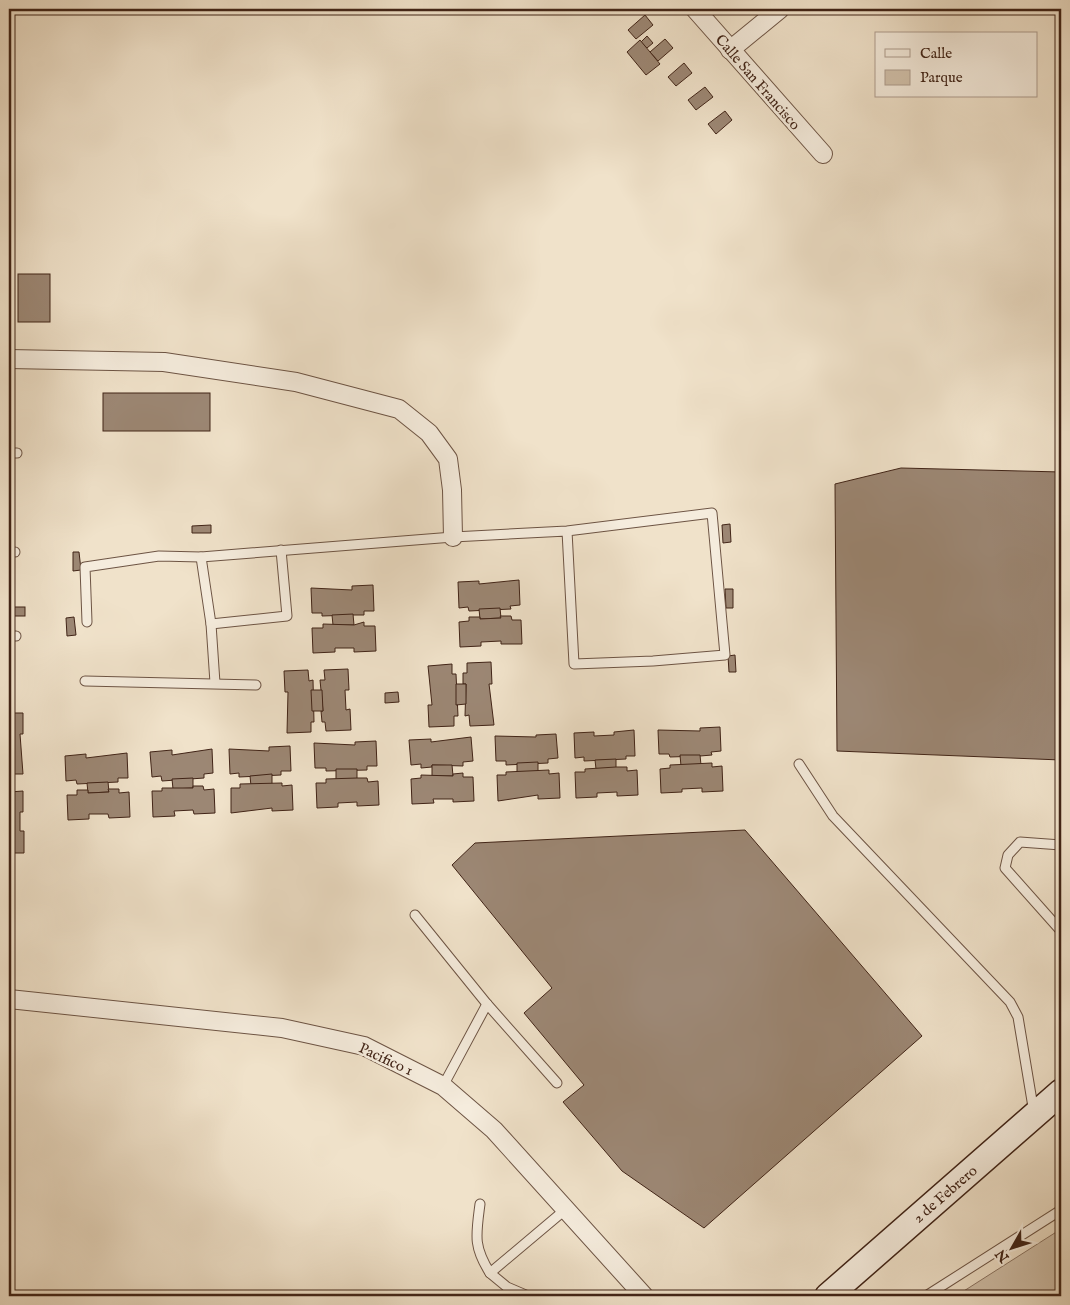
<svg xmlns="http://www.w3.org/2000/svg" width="1070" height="1305" font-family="'IM FELL English',serif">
	<rect width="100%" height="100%" fill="#f0e2ca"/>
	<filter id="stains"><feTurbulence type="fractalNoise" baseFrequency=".004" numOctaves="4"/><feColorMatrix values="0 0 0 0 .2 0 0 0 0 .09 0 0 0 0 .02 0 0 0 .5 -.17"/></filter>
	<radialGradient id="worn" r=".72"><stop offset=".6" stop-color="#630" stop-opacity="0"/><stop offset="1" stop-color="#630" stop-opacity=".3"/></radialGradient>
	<polygon fill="#d2c2ac" stroke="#8a7362" points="1061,1229 1061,1296 956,1296"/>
	<g fill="#9c8774" stroke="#412417">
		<polygon points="645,15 653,25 636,39 628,30"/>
		<polygon points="647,36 653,43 647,48 641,42"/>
		<polygon points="665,39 673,48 658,61 650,52"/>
		<polygon points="640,40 660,64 646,75 627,52"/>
		<polygon points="684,63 692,73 676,86 668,77"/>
		<polygon points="705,87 713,97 696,110 688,100"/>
		<polygon points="725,111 732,120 716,134 708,124"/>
		<rect x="18" y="274" width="32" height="48"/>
		<rect x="103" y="393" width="107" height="38"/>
		<polygon points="901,468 1061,472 1061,760 837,751 835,484"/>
		<polygon points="730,524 731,542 723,543 722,525"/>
		<polygon points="211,525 211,533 192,533 192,526"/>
		<polygon points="73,552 79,552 81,570 73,571"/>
		<polygon points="519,580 520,605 510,606 511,609 469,611 468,607 459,608 458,582 479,581 479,584"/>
		<polygon points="373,585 374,611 364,611 364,615 353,615 322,616 322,613 312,613 311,588 352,590 352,586"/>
		<polygon points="725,589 733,589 733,608 726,608"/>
		<rect x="9" y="607" width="16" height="9"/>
		<polygon points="500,608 501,618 480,619 479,609"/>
		<polygon points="353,614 354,625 333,625 332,615"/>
		<polygon points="500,616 511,616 512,620 521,620 522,644 501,644 501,641 481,642 481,646 460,647 459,622 469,621 469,617 480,617 480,619 501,618"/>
		<polygon points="74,617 76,635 67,636 66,618"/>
		<polygon points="364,622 364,626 375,626 376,651 354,652 354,648 335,648 335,652 313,653 312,628 323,628 323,624 354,625"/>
		<polygon points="735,655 736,672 729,672 728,656"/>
		<polygon points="491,662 492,684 489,684 494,725 470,726 469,715 465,716 466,684 463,684 463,673 467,673 467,663"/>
		<polygon points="452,664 452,674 456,674 458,716 454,716 454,726 429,727 428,705 432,705 428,666"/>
		<polygon points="348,669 349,690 345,690 346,710 350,709 351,730 326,731 325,722 322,722 321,711 323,711 320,680 325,680 324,670"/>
		<polygon points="308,670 309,681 313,680 314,722 311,722 311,732 287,733 288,692 285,692 284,671"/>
		<polygon points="456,684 466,684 466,704 456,705"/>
		<polygon points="311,690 322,690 323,711 312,711"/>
		<polygon points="398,692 399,702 385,703 385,693"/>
		<polygon points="9,713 23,713 23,734 20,734 23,774 9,774"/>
		<polygon points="720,727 721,751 711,752 712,755 700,756 670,757 669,754 659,754 658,730 700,731 700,728"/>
		<polygon points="634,730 635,756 626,756 626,759 584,761 584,757 575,758 574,733 594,732 594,736 614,735 614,732"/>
		<polygon points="556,734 558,758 548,759 548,763 506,765 506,761 496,761 495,736 536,737 536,735"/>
		<polygon points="471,737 473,761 463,762 463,766 432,765 432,767 421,768 421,764 411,765 409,740 431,739 431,742"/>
		<polygon points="376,741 377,766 367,766 367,770 326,771 326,768 315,768 314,743 355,745 355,742"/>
		<polygon points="290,746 291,771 281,771 281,775 239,777 239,773 230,774 229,749 269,751 269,747"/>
		<polygon points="212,749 213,773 204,774 204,778 162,781 161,776 152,777 150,752 172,750 172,755"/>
		<polygon points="127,753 128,778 118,778 118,782 77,784 76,780 66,781 65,756 86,754 86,758"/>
		<polygon points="680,755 700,755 701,765 681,766"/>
		<polygon points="616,759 616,769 596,769 595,760"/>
		<polygon points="538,762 538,772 517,773 517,763"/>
		<polygon points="712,763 712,767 722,766 723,791 702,792 702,788 682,789 682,792 661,793 660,769 670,768 670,765"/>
		<polygon points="432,765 452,765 453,776 432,776"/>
		<polygon points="616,767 627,767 627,771 637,770 638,795 617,796 617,792 597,793 597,797 576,798 575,772 585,772 585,769"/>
		<polygon points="336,769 357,769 357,779 336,780"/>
		<polygon points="549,770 549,774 559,773 560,798 538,799 538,795 498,801 497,775 506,775 506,772"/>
		<polygon points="463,773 463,777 473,777 474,801 453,802 453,799 433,799 434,803 412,804 411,779 421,778 421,775 453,776 453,774"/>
		<polygon points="272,774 272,785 251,786 250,776"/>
		<polygon points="193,778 193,788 173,789 172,779"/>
		<polygon points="357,778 367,778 368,782 378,781 379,805 357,806 357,802 338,803 338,807 317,808 316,783 326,783 326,779"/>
		<polygon points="108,782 109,792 88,793 87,783"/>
		<polygon points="282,783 282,786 292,785 293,810 272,811 272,808 231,813 231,788 240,788 240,784"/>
		<polygon points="193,786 203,786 204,790 214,789 215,813 194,814 193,810 174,811 175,816 153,817 152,791 162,791 162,788 193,788"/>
		<polygon points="108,789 119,789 119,793 129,792 130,817 109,818 108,814 89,814 89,819 68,820 67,795 77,795 77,790 88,790 88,793 109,792"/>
		<polygon points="23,791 23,812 20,812 20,831 24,831 24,853 9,853 9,792"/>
		<polygon points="745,830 922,1036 704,1228 622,1171 563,1102 584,1085 524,1013 552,988 452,865 475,843"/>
	</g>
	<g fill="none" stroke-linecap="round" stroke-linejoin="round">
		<g stroke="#6d5444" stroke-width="11">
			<g id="lane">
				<polyline points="9,453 17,453"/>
				<polyline points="9,552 15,552"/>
				<polyline points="201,557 211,624 215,683"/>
				<polyline points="87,622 85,567 159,556 201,557 453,537 567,531 712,513 725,655 653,661 574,664 567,531"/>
				<polyline points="211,624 287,616 281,550"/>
				<polyline points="9,636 16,636"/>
				<polyline points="85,681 256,685"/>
				<polyline points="799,764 833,816 1010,1002 1018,1017 1034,1113"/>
				<polyline points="1061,845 1020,842 1008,855 1005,868 1061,931"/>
				<polyline points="415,915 487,1004 557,1083"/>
				<polyline points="443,1086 487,1004"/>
				<path d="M 480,1204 C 476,1235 473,1246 490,1273"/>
				<polyline points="528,1296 507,1287 490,1273 566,1209"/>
				<polyline points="926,1296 1061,1210"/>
			</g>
		</g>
		<g stroke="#6d5444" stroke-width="20">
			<g id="street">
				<polyline points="695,9 823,154"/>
				<polyline points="730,50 780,9"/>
				<polyline points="9,359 164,362 296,382 399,409 429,433 448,459 452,490 453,537"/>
				<polyline points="9,999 282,1028 364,1046 443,1086 494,1130 644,1296"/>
			</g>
		</g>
		<g stroke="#412417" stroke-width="28">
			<polyline id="secondary" points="828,1296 1061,1092"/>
		</g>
		<use href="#lane" stroke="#f5ecdd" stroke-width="9"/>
		<use href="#street" stroke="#f5ecdd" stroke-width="18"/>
		<use href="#secondary" stroke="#f5ecdd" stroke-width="25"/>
	</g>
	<g text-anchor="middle" stroke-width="5" stroke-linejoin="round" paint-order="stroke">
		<g font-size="15" fill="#412417" stroke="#f5ecdd">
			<text transform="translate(758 82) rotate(49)" y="5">Calle San Francisco</text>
			<text transform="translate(386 1059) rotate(25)" y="5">Pacifico 1</text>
			<text transform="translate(945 1194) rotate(-41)" y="5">2 de Febrero</text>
		</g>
	</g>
	<rect width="1070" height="1305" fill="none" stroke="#f0e2ca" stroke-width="30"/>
	<rect x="10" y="10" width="1050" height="1285" fill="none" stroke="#412417" stroke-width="2.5"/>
	<rect x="15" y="15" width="1040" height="1275" fill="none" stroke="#412417"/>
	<rect x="875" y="32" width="162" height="65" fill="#f5ecdd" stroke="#ad9c8e"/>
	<rect x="885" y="49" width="25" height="8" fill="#f5ecdd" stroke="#ad9c8e"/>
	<text x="920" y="58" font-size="15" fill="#412417">Calle</text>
	<rect x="885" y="70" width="25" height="15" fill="#d2c2ac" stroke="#ad9c8e"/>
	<text x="920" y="82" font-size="15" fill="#412417">Parque</text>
	<g transform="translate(1012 1248) rotate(231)" stroke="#f5ecdd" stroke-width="4" paint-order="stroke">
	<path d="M0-4L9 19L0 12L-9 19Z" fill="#412417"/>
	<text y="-8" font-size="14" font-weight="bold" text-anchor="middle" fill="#412417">N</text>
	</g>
	<rect width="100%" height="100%" filter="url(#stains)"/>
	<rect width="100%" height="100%" fill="url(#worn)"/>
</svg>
